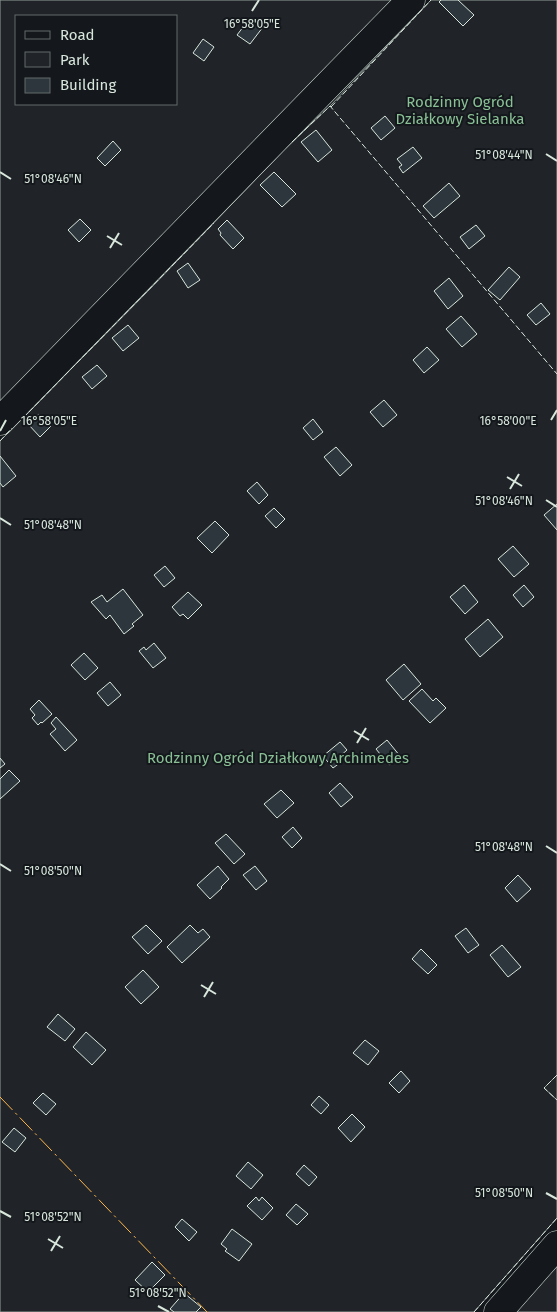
<svg xmlns="http://www.w3.org/2000/svg" width="557" height="1312" font-family="'Fira Sans',sans-serif">
	<rect width="100%" height="100%" fill="#14181c"/>
	<g fill="#202428" stroke="#939e99" fill-rule="evenodd">
		<path d="M 0,0 L 394,0 L 0,404 ZM 16,16 L 176,16 L 176,104 L 16,104 Z"/>
		<polygon points="431,0 557,0 557,1075 545,1088 557,1100 557,1218 474,1312 0,1312 0,441 149,290 285,149 330,106"/>
		<polygon points="557,1264 557,1312 514,1312"/>
	</g>
	<polygon fill="#24282b" stroke="#939e99" points="557,1075 557,1100 544,1088"/>
	<g fill="#2c363c" stroke="#d8e6dc">
		<polygon points="441,0 458,0 474,15 463,26 439,2"/>
		<polygon points="250,18 263,27 250,44 237,35"/>
		<polygon points="203,39 214,47 204,61 193,53"/>
		<polygon points="385,116 395,128 381,140 371,128"/>
		<polygon points="316,130 332,150 318,162 301,142"/>
		<polygon points="113,141 121,150 105,166 97,158"/>
		<polygon points="413,147 422,158 403,173 399,167 402,165 397,159"/>
		<polygon points="274,172 296,194 282,207 260,185"/>
		<polygon points="449,183 460,196 434,218 423,206"/>
		<polygon points="80,219 91,230 79,242 68,230"/>
		<polygon points="227,220 244,238 233,249 220,235 221,233 218,229"/>
		<polygon points="476,225 485,236 469,249 460,237"/>
		<polygon points="188,263 200,280 188,288 177,271"/>
		<polygon points="509,267 520,277 500,300 488,290"/>
		<polygon points="449,278 463,296 448,309 434,291"/>
		<polygon points="541,303 550,314 536,325 527,315"/>
		<polygon points="461,316 477,334 462,347 446,329"/>
		<polygon points="128,325 139,338 123,351 112,338"/>
		<polygon points="427,347 439,360 424,373 413,360"/>
		<polygon points="97,365 107,376 92,389 82,377"/>
		<polygon points="384,400 397,415 383,427 370,412"/>
		<polygon points="39,414 51,426 40,437 28,424"/>
		<polygon points="313,419 323,432 313,440 303,428"/>
		<polygon points="336,447 352,465 340,476 324,457"/>
		<polygon points="0,456 16,476 3,487 0,483"/>
		<polygon points="257,482 268,495 259,504 247,491"/>
		<polygon points="557,504 557,530 544,515"/>
		<polygon points="274,508 285,519 276,528 265,516"/>
		<polygon points="215,521 229,535 212,553 197,538"/>
		<polygon points="513,546 529,564 514,577 498,559"/>
		<polygon points="165,566 175,578 164,587 154,575"/>
		<polygon points="464,585 478,602 465,614 450,597"/>
		<polygon points="524,585 534,597 523,607 513,595"/>
		<polygon points="123,589 143,615 132,624 134,626 124,634 110,615 106,619 91,602 102,595 107,602"/>
		<polygon points="188,592 202,605 188,619 183,614 180,616 172,607"/>
		<polygon points="488,619 503,637 480,657 465,639"/>
		<polygon points="154,643 166,658 153,668 139,651 144,647 146,650"/>
		<polygon points="84,653 98,668 85,680 71,665"/>
		<polygon points="404,664 421,684 403,700 386,680"/>
		<polygon points="110,682 121,695 108,706 97,693"/>
		<polygon points="422,689 433,701 436,698 446,708 430,723 409,701"/>
		<polygon points="39,700 52,714 42,723 41,722 38,725 32,718 35,715 30,709"/>
		<polygon points="56,717 77,740 65,751 50,734 56,729 51,723"/>
		<polygon points="387,740 400,756 389,765 376,749"/>
		<polygon points="340,742 347,750 338,758 341,762 333,768 323,756"/>
		<polygon points="0,758 5,764 0,768"/>
		<polygon points="9,770 20,781 0,799 0,779"/>
		<polygon points="340,783 353,797 341,807 329,793"/>
		<polygon points="281,790 294,803 277,818 264,804"/>
		<polygon points="293,827 302,838 292,848 282,837"/>
		<polygon points="226,834 245,854 234,864 215,843"/>
		<polygon points="218,866 229,879 221,887 222,888 210,899 197,885"/>
		<polygon points="255,866 267,881 256,890 243,875"/>
		<polygon points="518,875 531,889 517,902 505,888"/>
		<polygon points="146,925 162,941 148,954 132,937"/>
		<polygon points="190,925 198,933 203,929 210,937 182,963 167,947"/>
		<polygon points="466,928 479,945 468,953 455,936"/>
		<polygon points="502,945 521,967 508,977 490,955"/>
		<polygon points="421,949 437,965 428,974 412,959"/>
		<polygon points="143,970 159,987 141,1004 125,987"/>
		<polygon points="58,1014 75,1029 65,1041 47,1027"/>
		<polygon points="86,1032 106,1050 92,1065 73,1047"/>
		<polygon points="365,1040 379,1051 368,1065 353,1053"/>
		<polygon points="401,1071 410,1081 399,1093 389,1083"/>
		<polygon points="43,1093 56,1104 46,1115 33,1103"/>
		<polygon points="319,1096 329,1105 321,1114 311,1105"/>
		<polygon points="352,1114 365,1127 351,1142 338,1128"/>
		<polygon points="14,1128 26,1138 15,1152 2,1142"/>
		<polygon points="248,1162 263,1175 251,1189 236,1176"/>
		<polygon points="304,1165 317,1177 309,1186 296,1174"/>
		<polygon points="256,1197 259,1201 262,1197 273,1208 262,1220 247,1206"/>
		<polygon points="296,1204 308,1214 297,1225 286,1215"/>
		<polygon points="182,1219 197,1232 189,1241 175,1227"/>
		<polygon points="232,1229 252,1244 239,1261 225,1251 227,1249 221,1244"/>
		<polygon points="152,1262 165,1275 148,1292 135,1280"/>
		<polygon points="184,1293 201,1307 196,1312 174,1312 170,1309"/>
	</g>
	<g fill="none" stroke-linecap="round" stroke-linejoin="round">
		<g stroke="#d8e6dc" stroke-width="29">
			<g id="minor">
				<polyline points="0,421 411,0"/>
				<polyline points="498,1312 557,1245"/>
			</g>
		</g>
		<use href="#minor" stroke="#14181c" stroke-width="28"/>
		<g stroke="#d8e6dc" stroke-width="1" stroke-dasharray="6 2.5" stroke-linecap="butt">
			<polyline points="331,107 431,0"/>
			<polyline points="292,142 330,106 557,374"/>
			<polyline points="23,418 214,223"/>
			<polyline points="0,441 12,428"/>
			<polyline points="557,1075 544,1088 557,1100"/>
			<polyline points="474,1312 557,1218"/>
		</g>
		<polyline stroke="#ffb74d" stroke-width="1" stroke-dasharray="18 4 2.5 4" stroke-linecap="butt" points="0,1097 207,1312"/>
	</g>
	<path fill="none" stroke="#d8e6dc" stroke-width="2" d="M 252,11 L 259,0M 546,154 L 557,161M 0,172 L 11,179M 107,236 L 122,245M 110,248 L 119,233M 551,420 L 557,410M 0,431 L 6,420M 507,477 L 522,486M 510,489 L 519,474M 546,500 L 557,507M 0,518 L 11,525M 354,731 L 369,740M 357,743 L 366,728M 546,846 L 557,853M 0,864 L 11,871M 201,985 L 216,994M 204,997 L 213,982M 546,1193 L 557,1199M 0,1211 L 11,1217M 48,1239 L 63,1248M 51,1251 L 60,1236M 158,1306 L 169,1312"/>
	<g text-anchor="middle" stroke-width="4" stroke-linejoin="round" paint-order="stroke">
		<g font-size="15" fill="#8ac095" stroke="#14181c">
			<text x="460" y="107">Rodzinny Ogród<tspan x="460" dy="17">Działkowy Sielanka</tspan></text>
			<text x="278" y="763">Rodzinny Ogród Działkowy Archimedes</text>
		</g>
	</g>
	<g font-size="12" text-anchor="middle" fill="#d8e6dc" stroke="#14181c" stroke-width="4" stroke-linejoin="round" paint-order="stroke">
		<text x="252" y="28">16°58'05"E</text>
		<text x="504" y="159">51°08'44"N</text>
		<text x="53" y="183">51°08'46"N</text>
		<text x="49" y="425">16°58'05"E</text>
		<text x="508" y="425">16°58'00"E</text>
		<text x="504" y="505">51°08'46"N</text>
		<text x="53" y="529">51°08'48"N</text>
		<text x="504" y="851">51°08'48"N</text>
		<text x="53" y="875">51°08'50"N</text>
		<text x="504" y="1197">51°08'50"N</text>
		<text x="53" y="1221">51°08'52"N</text>
		<text x="158" y="1297">51°08'52"N</text>
	</g>
	<rect x="15" y="15" width="162" height="90" fill="#14181c" stroke="#626a69"/>
	<rect x="25" y="31" width="25" height="8" fill="#14181c" stroke="#626a69"/>
	<text x="60" y="40" font-size="15" fill="#d8e6dc">Road</text>
	<rect x="25" y="52" width="25" height="15" fill="#202428" stroke="#626a69"/>
	<text x="60" y="65" font-size="15" fill="#d8e6dc">Park</text>
	<rect x="25" y="78" width="25" height="15" fill="#2c363c" stroke="#626a69"/>
	<text x="60" y="90" font-size="15" fill="#d8e6dc">Building</text>
</svg>
